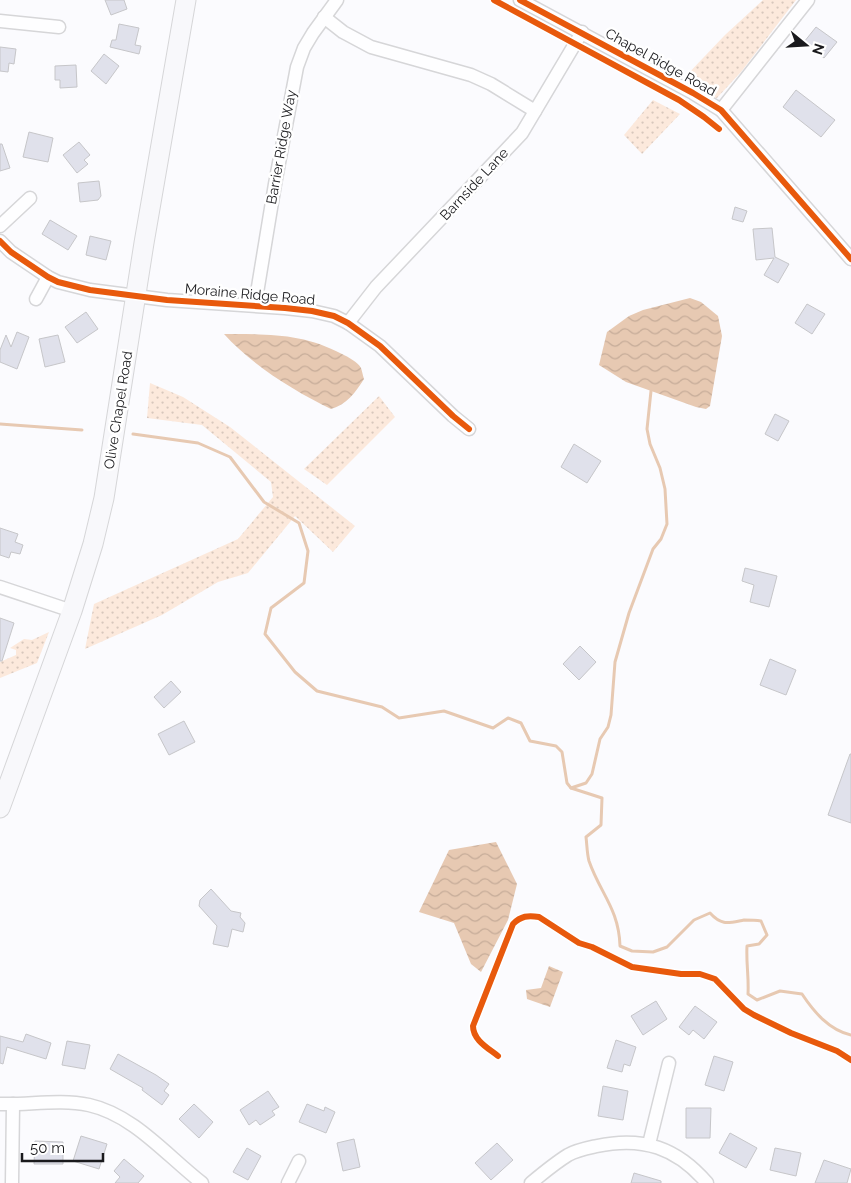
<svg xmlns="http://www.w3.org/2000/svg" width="851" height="1183" font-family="Raleway,sans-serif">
	<defs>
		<pattern id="grass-dots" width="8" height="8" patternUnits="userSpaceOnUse" patternTransform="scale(1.25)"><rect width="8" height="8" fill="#fce9dc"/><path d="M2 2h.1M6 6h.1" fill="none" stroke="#d7c7bc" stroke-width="1.8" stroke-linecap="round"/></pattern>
		<pattern id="water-waves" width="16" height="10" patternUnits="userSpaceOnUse" patternTransform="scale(1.25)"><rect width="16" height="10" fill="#e7c9b2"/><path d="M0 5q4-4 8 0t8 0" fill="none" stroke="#c6ac99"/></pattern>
	</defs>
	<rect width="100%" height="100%" fill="#fbfbfe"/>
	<g fill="url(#grass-dots)">
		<polygon points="763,0 796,0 741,72 715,100 683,79 725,35"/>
		<polygon points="653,100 680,114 642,154 624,135"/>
		<polygon points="150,383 183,397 230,427 355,526 333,552 295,516 248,573 218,582 162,615 85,649 94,604 238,539 273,497 271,482 202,425 147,418"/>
		<polygon points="379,396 395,417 327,485 304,469"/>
		<polygon points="49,632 37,663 0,678 0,662 16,655 16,650 10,648 24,639 32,640"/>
	</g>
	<g fill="url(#water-waves)">
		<polygon points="690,298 701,302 718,316 722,336 710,406 706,409 696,407 626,382 599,365 607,332 629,316 643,310"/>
		<path d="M 224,334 C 267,334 303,333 342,354 C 348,357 358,362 361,368 C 362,371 363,376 364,379 C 356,392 346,405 331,409 C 294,391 252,365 224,334 Z"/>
		<polygon points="496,842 517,884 508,920 481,972 471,964 454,923 419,912 449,850"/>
		<polygon points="549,966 563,972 550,1007 527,999 526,990 541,988"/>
	</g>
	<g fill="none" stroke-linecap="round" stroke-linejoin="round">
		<g stroke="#e7c9b2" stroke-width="3">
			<polyline points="0,424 82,430"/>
			<path d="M 133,434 L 198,443 L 230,457 L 264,502 L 299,523 L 308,551 L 304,583 L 271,608 L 265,634 L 295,672 L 317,691 L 382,707 L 399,718 L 444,711 L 493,728 L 508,718 L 521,723 L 530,741 L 556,746 L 562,752 L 567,783 L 571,788 L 602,798 L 601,825 L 586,837 C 587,845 587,854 589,861 C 600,893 619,909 620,946 L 632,951 L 653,952 L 667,947 L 694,920 L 710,913 C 722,926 728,923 744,920 C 750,920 755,920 761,921 L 767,935 L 759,944 L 747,946 C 746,963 749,977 748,994 L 757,1000 L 780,991 L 802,994 C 814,1012 829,1030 851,1035"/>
			<polyline points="571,788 586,783 592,774 600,739 608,727 611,715 615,662 629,613 653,549 661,539 667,524 665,489 660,468 650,444 647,429 651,391"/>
		</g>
	</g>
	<g fill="#e0e1eb" stroke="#c6c6c9">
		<polygon points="105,0 124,0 127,9 111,15"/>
		<polygon points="119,24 139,28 135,45 141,46 139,54 110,47 112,40 116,40"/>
		<polygon points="816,27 837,42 824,58 804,42"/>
		<polygon points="0,47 16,49 14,64 9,63 8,72 0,71"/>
		<polygon points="104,54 119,66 106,84 91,71"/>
		<polygon points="76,65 77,87 60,88 60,80 55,80 55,66"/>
		<polygon points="796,90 835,120 821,137 783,107"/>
		<polygon points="29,132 53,138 48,162 23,157"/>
		<polygon points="79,142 90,155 84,160 88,164 77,173 63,155"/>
		<polygon points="0,144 2,144 10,168 0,171"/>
		<polygon points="99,181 101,196 98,200 80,202 78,183"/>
		<polygon points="735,207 747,211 743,222 732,219"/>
		<polygon points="50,220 77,236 68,250 42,234"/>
		<polygon points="772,228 775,257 789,264 778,283 764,275 774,258 756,260 753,229"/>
		<polygon points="90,236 111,241 106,260 86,255"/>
		<polygon points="807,304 825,314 812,334 795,323"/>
		<polygon points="86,312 98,329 77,343 65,327"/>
		<polygon points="17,332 29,337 17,369 0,362 0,350 6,335 11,347"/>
		<polygon points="58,335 65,362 45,367 39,339"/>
		<polygon points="775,414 789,421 778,441 765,434"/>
		<polygon points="574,444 601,461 587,483 561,467"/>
		<polygon points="0,528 18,534 15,542 23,545 20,554 11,552 9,558 0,555"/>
		<polygon points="745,568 777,576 769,607 750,602 754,585 742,581"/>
		<polygon points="0,618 14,623 2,661 0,661"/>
		<polygon points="580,646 596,662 579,680 563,664"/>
		<polygon points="770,659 796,670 786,695 760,685"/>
		<polygon points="171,681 181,692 164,708 154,697"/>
		<polygon points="184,721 195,742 169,755 158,734"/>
		<polygon points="850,754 851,754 851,823 828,815"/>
		<polygon points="211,889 231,911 241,913 240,917 245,923 243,932 232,929 228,947 213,944 217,926 199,906 200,900"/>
		<polygon points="656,1001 667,1019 643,1035 631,1016"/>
		<polygon points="695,1006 717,1022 704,1039 693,1030 689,1035 679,1027"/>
		<polygon points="26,1034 51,1043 46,1059 7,1047 3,1064 0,1063 0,1036 23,1042"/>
		<polygon points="616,1040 636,1047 630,1066 624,1064 622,1072 607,1068"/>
		<polygon points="67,1041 90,1045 85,1069 62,1065"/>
		<polygon points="118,1054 156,1075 169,1084 164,1091 169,1095 162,1105 142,1090 143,1088 110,1069"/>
		<polygon points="714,1056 733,1062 724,1091 705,1085"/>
		<polygon points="603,1086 628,1091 623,1120 598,1116"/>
		<polygon points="268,1091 279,1107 272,1111 275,1115 260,1125 256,1120 249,1125 240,1110"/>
		<polygon points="194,1104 213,1122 199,1138 179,1119"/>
		<polygon points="307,1104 324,1111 325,1107 335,1112 326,1133 299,1122"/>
		<polygon points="686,1108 711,1108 710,1138 686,1138"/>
		<polygon points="730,1133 757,1148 746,1168 719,1153"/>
		<polygon points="81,1136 107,1144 99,1169 73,1161"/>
		<polygon points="354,1139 360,1167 343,1171 337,1143"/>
		<polygon points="35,1141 63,1142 63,1164 34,1164"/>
		<polygon points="497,1143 513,1160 491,1180 475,1163"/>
		<polygon points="247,1148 261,1156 248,1180 233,1172"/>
		<polygon points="775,1148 801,1153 796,1176 770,1170"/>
		<polygon points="124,1159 144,1176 138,1183 115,1183 120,1177 114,1171"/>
		<polygon points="824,1160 851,1169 847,1183 815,1183"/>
		<polygon points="634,1173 661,1181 661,1183 631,1183"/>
	</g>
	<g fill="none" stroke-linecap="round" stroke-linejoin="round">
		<g stroke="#d6d6d8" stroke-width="15">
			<g id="minor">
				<polyline points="520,0 693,93 721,110 851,259"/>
				<polyline points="324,17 343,32 371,47 471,75 491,84 535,111"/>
				<polyline points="0,21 59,27"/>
				<polyline points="721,110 808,0"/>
				<polyline points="0,226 30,198"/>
				<polyline points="0,241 11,252 48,277 58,282 90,290 167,300 285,308 312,311 334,316 348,323 380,346 453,416 469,429"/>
				<polyline points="36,299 48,277"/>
				<polyline points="255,305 275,184 297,67 304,48 313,33 337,0"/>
				<polyline points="348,323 376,287 522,133 582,32"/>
				<polyline points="0,587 72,611"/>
				<path d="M 0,1104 C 29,1105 60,1099 89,1105 C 134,1115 167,1156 202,1183"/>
				<polyline points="649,1144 669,1063"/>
				<polyline points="12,1183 13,1104"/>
				<polyline points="288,1183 299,1161"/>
				<path d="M 531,1183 C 543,1173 555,1163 568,1155 C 577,1150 588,1148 597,1146 C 643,1136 677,1148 707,1183"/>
			</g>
		</g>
		<g stroke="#d6d6d8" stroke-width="21">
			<polyline id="secondary" points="0,808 72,611 93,544 104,498 144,243 186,0"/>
		</g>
		<use href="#minor" stroke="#fefeff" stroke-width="12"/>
		<use href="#secondary" stroke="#f8f8fb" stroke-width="19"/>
		<g stroke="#fff" stroke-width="9">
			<g id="cycleway">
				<polyline points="494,0 679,100 704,117 719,129"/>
				<polyline points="520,0 693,93 721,110 851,259"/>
				<polyline points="0,241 11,252 48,277 58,282 90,290 167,300 285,308 312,311 334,316 348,323 380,346 453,416 469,429"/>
				<path d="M 498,1056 C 488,1048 473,1040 473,1026 L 513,924 C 521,916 528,915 539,917 L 579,943 L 592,947 L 632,967 L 681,974 L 700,974 L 715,979 L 744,1009 L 754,1015 L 791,1033 L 837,1051 L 851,1060"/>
			</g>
		</g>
		<use href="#cycleway" stroke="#e8590c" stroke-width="6"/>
	</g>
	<g text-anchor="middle" stroke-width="5" stroke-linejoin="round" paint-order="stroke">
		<g font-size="14" fill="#1a1a1d" stroke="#fff">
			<text transform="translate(661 62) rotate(29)" y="5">Chapel Ridge Road</text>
			<text transform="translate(281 147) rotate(-80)" y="5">Barrier Ridge Way</text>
			<text transform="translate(474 184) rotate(-47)" y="5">Barnside Lane</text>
			<text transform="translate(250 294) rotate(5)" y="5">Moraine Ridge Road</text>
			<text transform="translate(118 410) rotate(-81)" y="5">Olive Chapel Road</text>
		</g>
	</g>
	<g transform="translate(806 45) rotate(108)" stroke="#ffffff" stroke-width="4" paint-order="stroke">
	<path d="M0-4L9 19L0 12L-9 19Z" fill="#1a1a1d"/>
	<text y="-8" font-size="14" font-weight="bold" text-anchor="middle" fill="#1a1a1d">N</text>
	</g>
	<path d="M22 1153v8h81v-8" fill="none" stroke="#1a1a1d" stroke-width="2.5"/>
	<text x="30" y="1153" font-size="15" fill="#1a1a1d" stroke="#ffffff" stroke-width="4" paint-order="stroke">50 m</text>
</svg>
